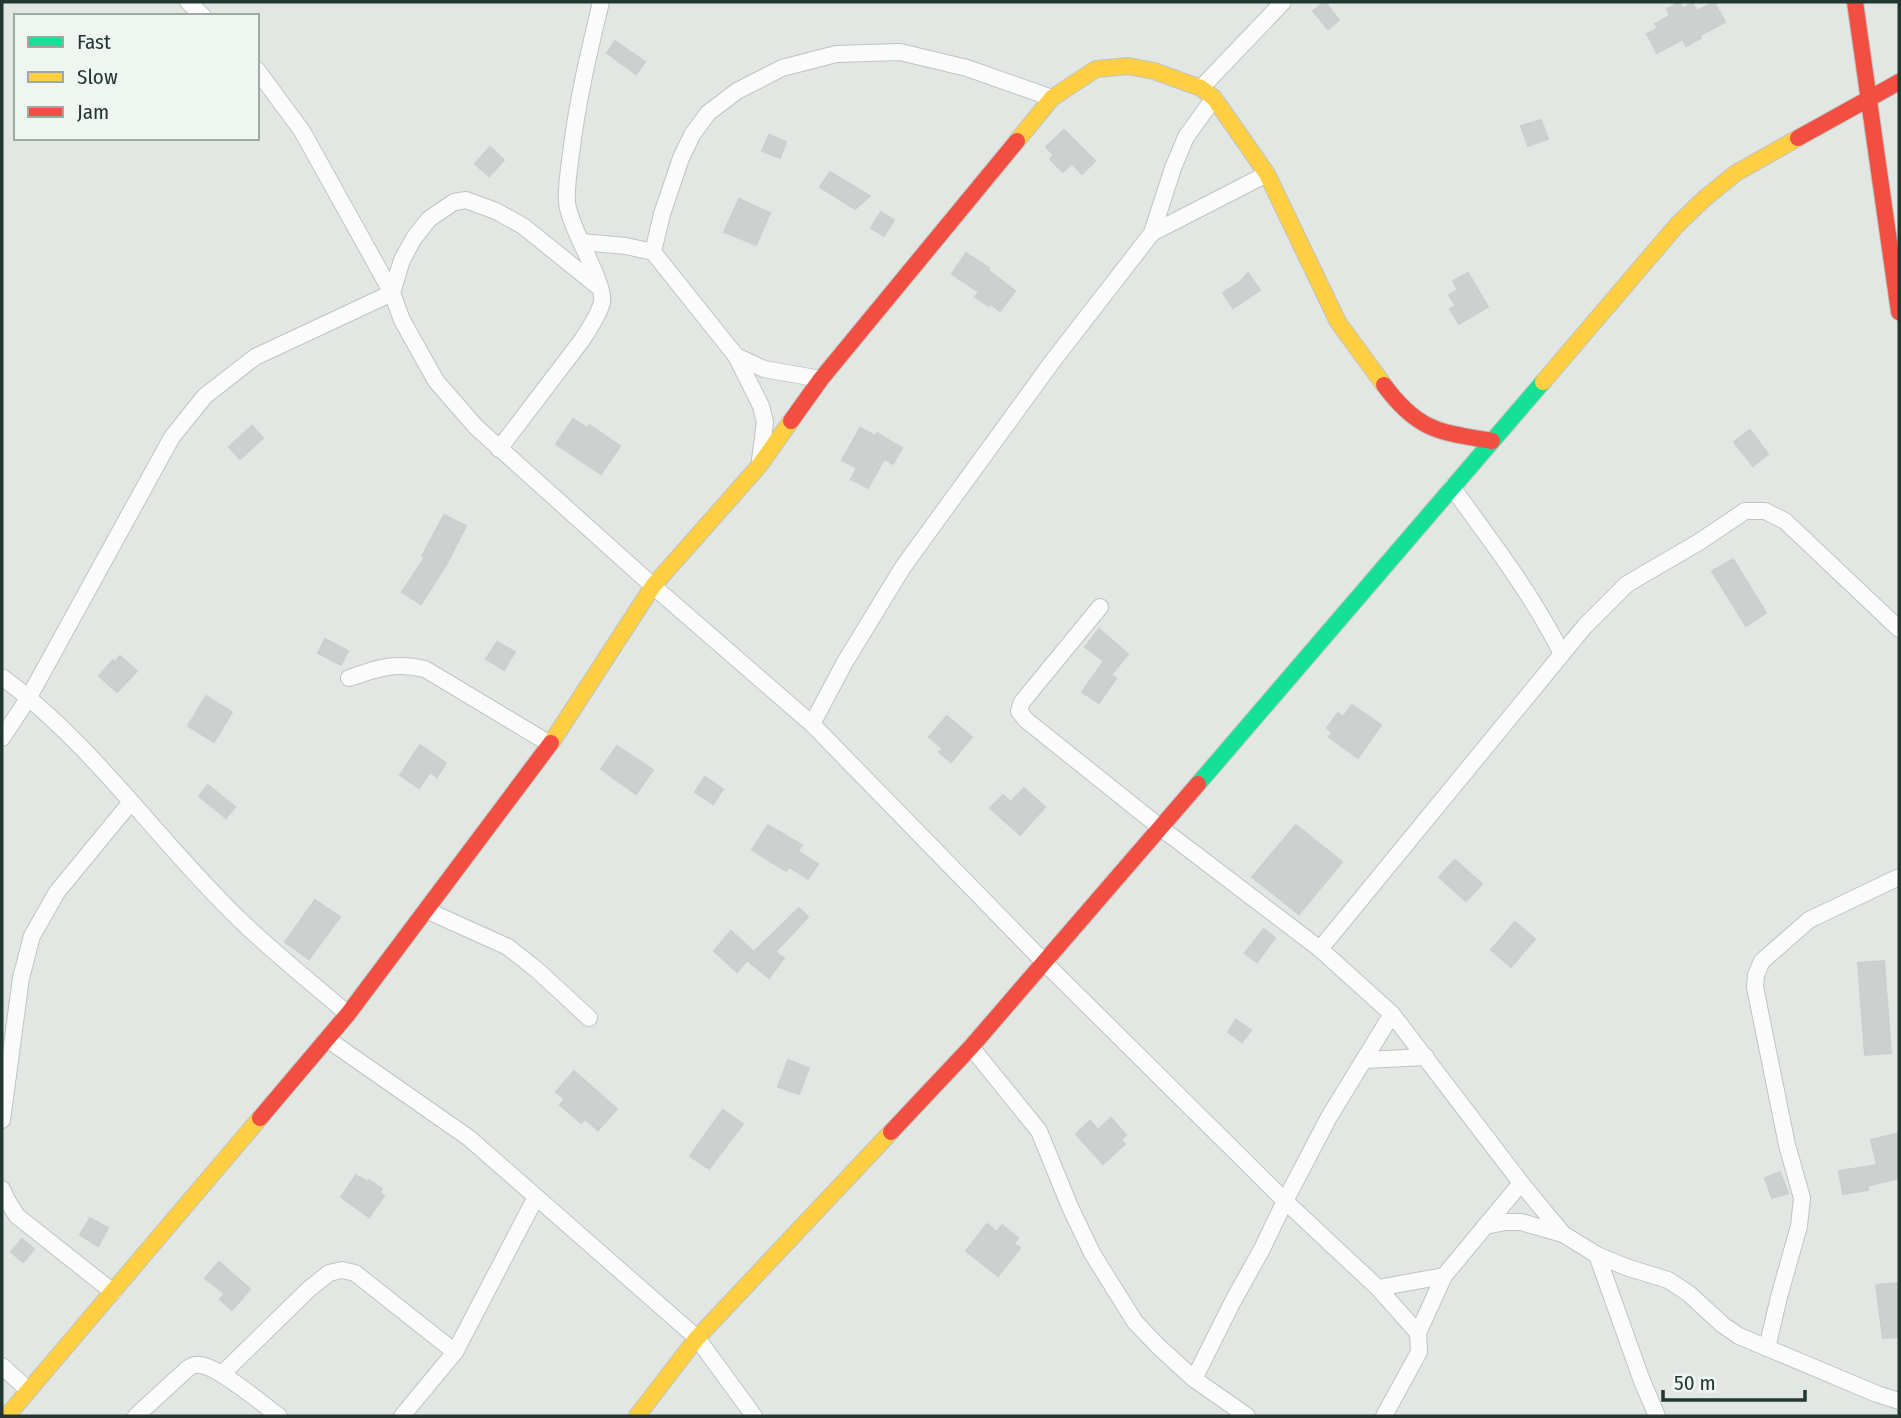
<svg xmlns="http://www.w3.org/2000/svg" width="1901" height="1418" font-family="'Fira Sans Condensed',sans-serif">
	<rect width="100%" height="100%" fill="#e2e7e4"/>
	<g fill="#ccd0ce" stroke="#cbcfcd" stroke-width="2">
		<polygon points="1325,2 1339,20 1328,29 1313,11"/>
		<polygon points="1680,2 1683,9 1692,3 1697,11 1714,2 1725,22 1700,35 1701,38 1686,46 1683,39 1657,53 1647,34 1658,28 1655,24 1670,16 1667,9"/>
		<polygon points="615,41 645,62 636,74 607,53"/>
		<polygon points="1541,120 1548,139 1528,146 1521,126"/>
		<polygon points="1064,130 1095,161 1082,174 1072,163 1063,172 1050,159 1054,155 1046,147"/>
		<polygon points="769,135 786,142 780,158 762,151"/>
		<polygon points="490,147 504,160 489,176 475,164"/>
		<polygon points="830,172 870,196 855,209 820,187"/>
		<polygon points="739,199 770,213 756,245 724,232"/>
		<polygon points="881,212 894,220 884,236 871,228"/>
		<polygon points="966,253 989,268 988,270 1015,291 1000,311 991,304 989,306 975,297 979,292 952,274"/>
		<polygon points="1248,273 1260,290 1233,308 1223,293 1241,281"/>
		<polygon points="1468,273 1488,307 1459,324 1450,309 1456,306 1449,295 1458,290 1453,281"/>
		<polygon points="573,419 587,428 589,425 620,446 601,474 556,444"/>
		<polygon points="252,426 263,438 240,459 229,447"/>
		<polygon points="860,428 875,436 877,433 902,448 893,464 884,459 868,488 851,479 857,468 842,460"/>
		<polygon points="1750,430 1768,454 1753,466 1734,442"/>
		<polygon points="444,515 466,526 446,565 421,604 402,592 425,557 422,556"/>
		<polygon points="1733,559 1766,613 1746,626 1712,571"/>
		<polygon points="1099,629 1128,654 1111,675 1116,678 1099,703 1082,692 1104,661 1085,647"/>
		<polygon points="325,639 348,651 341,665 318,653"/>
		<polygon points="497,642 515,652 504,670 486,659"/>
		<polygon points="120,656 137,671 117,692 99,676 113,660 115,662"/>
		<polygon points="206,696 232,712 214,742 188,726"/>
		<polygon points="1352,705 1381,725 1358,758 1329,737 1332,733 1327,728 1338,713 1343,717"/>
		<polygon points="947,716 972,737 951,762 939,752 943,749 929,737"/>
		<polygon points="420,745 446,763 437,777 430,772 419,788 400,775"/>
		<polygon points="617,746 653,770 636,794 601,769"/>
		<polygon points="705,777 723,789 713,804 695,792"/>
		<polygon points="208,785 235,807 226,818 199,796"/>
		<polygon points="1024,788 1045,807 1020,835 990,808 1003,795 1011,802"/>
		<polygon points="768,825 802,845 798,851 818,864 808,879 789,867 786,871 752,850"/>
		<polygon points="1296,825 1342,862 1299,914 1252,877"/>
		<polygon points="1455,860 1482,884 1466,901 1439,877"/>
		<polygon points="315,900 340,917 309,959 285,942"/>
		<polygon points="799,908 808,917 775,952 784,958 769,978 747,960 737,972 714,951 731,931 754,952"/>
		<polygon points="1515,922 1535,939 1511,967 1491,950"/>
		<polygon points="1264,929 1275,938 1257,962 1245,953"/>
		<polygon points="1884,961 1891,1053 1865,1055 1858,963"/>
		<polygon points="1236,1020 1251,1030 1242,1042 1228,1032"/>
		<polygon points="788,1060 809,1068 799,1094 778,1087"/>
		<polygon points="574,1071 617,1109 598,1130 585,1119 581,1123 560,1105 565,1099 556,1092"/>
		<polygon points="723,1110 743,1124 709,1169 690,1156"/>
		<polygon points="1111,1118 1126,1135 1121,1140 1125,1144 1103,1164 1076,1134 1090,1121 1098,1130"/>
		<polygon points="1899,1133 1899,1178 1867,1186 1868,1190 1843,1194 1839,1171 1877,1165 1871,1140"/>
		<polygon points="1780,1172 1788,1193 1772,1198 1765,1178"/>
		<polygon points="356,1175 368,1182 369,1180 382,1189 380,1192 384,1196 369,1217 341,1197"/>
		<polygon points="90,1218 108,1228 98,1246 80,1235"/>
		<polygon points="987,1224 997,1232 1002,1225 1018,1238 1014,1244 1020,1248 998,1276 966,1251"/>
		<polygon points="22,1239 34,1249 23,1262 11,1252"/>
		<polygon points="219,1262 250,1289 232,1310 220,1299 225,1294 205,1278"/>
		<polygon points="1899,1283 1899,1337 1883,1338 1876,1285"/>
	</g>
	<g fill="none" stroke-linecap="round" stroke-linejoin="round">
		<g stroke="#bfc4c1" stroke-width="18">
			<g id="street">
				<polyline points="188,2 203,16"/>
				<polyline points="1201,88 1283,2"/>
				<polyline points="1152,233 1267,174"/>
				<polyline points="581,242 626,246 653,252 736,356 764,369 821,379"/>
				<polyline points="653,252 662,214 681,158 692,135 708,113 737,91 782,68 836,54 900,52 967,68 1052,98"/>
				<polyline points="600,288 523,226 496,211 466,200 454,202 429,219 414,238 402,260 392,293 402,320 436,381 476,427 653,586 812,724 1045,963 1285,1201 1378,1288 1418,1333"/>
				<polyline points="736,356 761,406 765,422 760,460"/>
				<path d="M 499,449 L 582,340 C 589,329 599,315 602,302 C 605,281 569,228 567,202 C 566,186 569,169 571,154 C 577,102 589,52 601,2"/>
				<path d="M 1452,487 C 1491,541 1532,594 1562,654"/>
				<polyline points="1100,607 1022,702 1019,711 1026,720 1161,828 1320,949"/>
				<polyline points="1899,629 1785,521 1765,511 1745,511 1699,542 1627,584 1585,626 1562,654 1320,949 1392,1014 1521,1183 1563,1234 1597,1255 1626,1267 1668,1280 1688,1293 1723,1325 1739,1336 1877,1394 1899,1401"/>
				<path d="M 2,677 C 93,744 158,841 240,920 C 274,953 312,983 348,1014"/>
				<path d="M 349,678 C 378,668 394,662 425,669 L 550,744"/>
				<polyline points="812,724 845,662 903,567 1052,362 1152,233 1173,168 1186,137 1214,98"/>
				<polyline points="2,738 29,697 172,437 205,396 255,357 392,293 302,131 257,70"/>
				<polyline points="426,910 508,947 537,970 589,1018"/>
				<polyline points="327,1039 469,1138 697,1338 754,1416"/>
				<polyline points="971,1047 1039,1131 1070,1207 1092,1253 1135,1322 1159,1347 1194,1379 1247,1416"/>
				<polyline points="1364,1060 1426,1057"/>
				<polyline points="2,1120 21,978 32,936 57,892 131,802"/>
				<polyline points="2,1189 7,1200 17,1216 113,1292"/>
				<polyline points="1485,1226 1506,1222 1521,1222 1563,1234"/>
				<polyline points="1597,1255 1642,1381 1657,1416"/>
				<polyline points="1378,1288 1444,1276"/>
				<polyline points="1767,1348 1779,1297 1799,1226 1802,1198 1787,1145 1755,987 1756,975 1762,961 1809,920 1899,877"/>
				<polyline points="2,1366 28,1390"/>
				<polyline points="222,1374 309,1289 329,1273 342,1270 355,1273 455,1352"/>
				<polyline points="1194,1379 1233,1301 1262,1249 1285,1201 1329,1117 1392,1014"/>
				<path d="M 136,1416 L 185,1371 C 189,1367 193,1364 200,1365 C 218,1366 262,1404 279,1416"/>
				<polyline points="402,1416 455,1352 536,1197"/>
				<polyline points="1384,1416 1419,1352 1418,1333 1444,1276 1521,1183"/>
			</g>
		</g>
		<g stroke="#bec4c1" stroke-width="18">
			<polyline id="fast" points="1198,784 1543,382"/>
		</g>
		<g stroke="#bec4c1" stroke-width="18">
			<g id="slow">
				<polyline points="1017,141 1052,98 1096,69 1128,66 1154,71 1201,88 1214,98 1267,174 1338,322 1384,385"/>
				<polyline points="1543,382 1677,225 1705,198 1736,173 1798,138"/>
				<polyline points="551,743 653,586 759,466 791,421"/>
				<polyline points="7,1416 260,1118"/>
				<polyline points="637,1416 697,1338 891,1132"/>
			</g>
		</g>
		<g stroke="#bec4c1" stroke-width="18">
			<g id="jam">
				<polyline points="1855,2 1899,312"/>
				<polyline points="1798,138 1899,82"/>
				<path d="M 1384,385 C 1418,431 1439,432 1492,441"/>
				<polyline points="791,421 821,379 1017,141"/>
				<polyline points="260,1118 348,1014 551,743"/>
				<polyline points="891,1132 971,1047 1198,784"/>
			</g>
		</g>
		<use href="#street" stroke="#fbfbfb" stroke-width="16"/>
		<use href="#fast" stroke="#16e098" stroke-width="16"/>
		<use href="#slow" stroke="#ffcf43" stroke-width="16"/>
		<use href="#jam" stroke="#f24e42" stroke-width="16"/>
	</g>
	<rect width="1901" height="1418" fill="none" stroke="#22372f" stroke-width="7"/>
	<rect x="14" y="14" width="245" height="126" fill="#eff6f2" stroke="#9daaa4" stroke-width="2"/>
	<rect x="28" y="37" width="35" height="10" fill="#16e098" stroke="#9daaa4" stroke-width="2"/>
	<text x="77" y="49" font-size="21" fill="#22372f">Fast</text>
	<rect x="28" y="72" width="35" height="10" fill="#ffcf43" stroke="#9daaa4" stroke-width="2"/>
	<text x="77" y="84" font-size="21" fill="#22372f">Slow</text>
	<rect x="28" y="107" width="35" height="10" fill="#f24e42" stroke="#9daaa4" stroke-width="2"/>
	<text x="77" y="119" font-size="21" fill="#22372f">Jam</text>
	<path d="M1663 1390v10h142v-10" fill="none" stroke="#22372f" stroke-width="3.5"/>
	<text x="1674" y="1390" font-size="21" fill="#22372f" stroke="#eff6f2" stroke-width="5" paint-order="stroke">50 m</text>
</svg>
